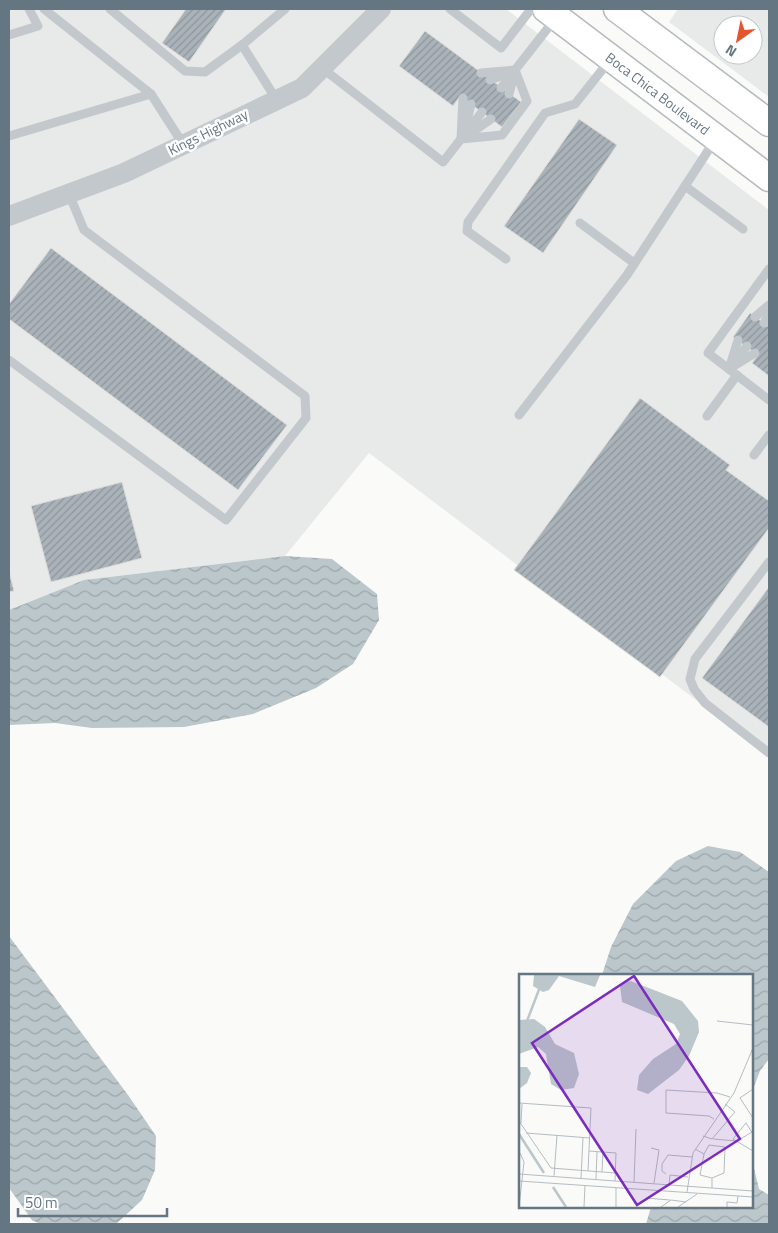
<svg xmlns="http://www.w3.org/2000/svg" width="778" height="1233" font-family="'Titillium Web',sans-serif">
	<defs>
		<pattern id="water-waves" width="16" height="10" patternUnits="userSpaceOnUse" patternTransform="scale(1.25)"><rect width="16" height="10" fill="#bbc7cb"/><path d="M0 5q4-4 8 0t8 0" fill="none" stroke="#9ca6aa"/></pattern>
		<pattern id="building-hatch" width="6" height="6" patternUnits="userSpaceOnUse" patternTransform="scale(1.25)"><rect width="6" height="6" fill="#aab3b9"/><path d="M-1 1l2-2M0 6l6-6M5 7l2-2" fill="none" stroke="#8e969c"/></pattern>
	</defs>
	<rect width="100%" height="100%" fill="#fafaf8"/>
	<g fill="#e8e9e9" fill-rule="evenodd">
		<polygon points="9,9 506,9 769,210 769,755 369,453 285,556 84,580 9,610"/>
		<path d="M 678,9 L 769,9 L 769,97 L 669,22 ZM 723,25 L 753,25 L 753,55 L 723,55 Z"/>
	</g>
	<g fill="url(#water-waves)">
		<polygon points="285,556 332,559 377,594 379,620 353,664 316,688 253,714 184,727 92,728 55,723 9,725 9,610 84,580"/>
		<polygon points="708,846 740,852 769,872 769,1059 760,1071 752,1092 752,976 602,975 611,947 633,904 676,861"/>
		<polygon points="9,936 128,1095 156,1136 155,1170 142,1200 116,1224 40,1224 32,1220 9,1188"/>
		<polygon points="752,1160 759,1189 769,1195 769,1224 646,1224 651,1207 752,1207"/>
	</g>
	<g fill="url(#building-hatch)" stroke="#dcdcda">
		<polygon points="186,9 226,9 189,62 162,43"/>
		<polygon points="425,31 521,102 502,127 460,96 453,106 399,66"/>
		<polygon points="579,119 617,145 543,253 504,226"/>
		<polygon points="51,248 287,425 238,490 9,319 9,304"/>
		<polygon points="750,313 769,327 769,376 752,363 758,355 733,337"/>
		<polygon points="640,398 730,465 726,470 769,501 769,528 660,677 514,570"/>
		<polygon points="122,482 142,558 51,582 31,506"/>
		<polygon points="9,571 14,591 9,592"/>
		<polygon points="769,587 769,727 702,678"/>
	</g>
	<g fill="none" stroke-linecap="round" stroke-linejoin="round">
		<g stroke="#b5babe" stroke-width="29">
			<g id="primary">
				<path id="s1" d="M 546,9 L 769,178"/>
				<polyline points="617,9 769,123"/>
			</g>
		</g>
		<g stroke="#c3c8cc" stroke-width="9">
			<polyline points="44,9 151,94"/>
			<polyline points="110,9 185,71 205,72 242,45 276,99"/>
			<polyline points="450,9 501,48 531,9"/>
			<polyline points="9,35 38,26 29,9"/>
			<polyline points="242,45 285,9"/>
			<polyline points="322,68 443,162 482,112"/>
			<polyline points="481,73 515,70"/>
			<polyline points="490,80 506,74"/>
			<polyline points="501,88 555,19"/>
			<polyline points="509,94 515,72"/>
			<polyline points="466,125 471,104"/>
			<polyline points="468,135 491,119"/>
			<polyline points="9,136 151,94 183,144"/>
			<polyline points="461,139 502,135 527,101 515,70"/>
			<polyline points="461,139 463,98"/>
			<polyline points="685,186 743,229"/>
			<polyline points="580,223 634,263"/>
			<polyline points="506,259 467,231 468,222 545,113 575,104 610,60"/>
			<polyline points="769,269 708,353 769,400"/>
			<polyline points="755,317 769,305"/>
			<polyline points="764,323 769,314"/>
			<polyline points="9,360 226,520 306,418 305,396 84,230 69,194"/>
			<polyline points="734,363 747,346"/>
			<polyline points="729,369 755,353"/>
			<polyline points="729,369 738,340"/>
			<polyline points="519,415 627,275 715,140"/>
			<polyline points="707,416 737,375"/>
			<polyline points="754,455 769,435"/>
			<polyline points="769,562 695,659 690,679 694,689 705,703 769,753"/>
		</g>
		<polyline stroke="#c3c8cc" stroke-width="20" points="9,216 124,173 302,88 381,9"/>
		<use href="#primary" stroke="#fff" stroke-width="26"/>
	</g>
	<g text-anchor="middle" stroke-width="5" stroke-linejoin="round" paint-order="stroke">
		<g font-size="14" fill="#657683" stroke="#fff">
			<text dy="5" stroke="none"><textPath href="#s1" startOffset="140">Boca Chica Boulevard</textPath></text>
			<text transform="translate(208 132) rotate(-26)" y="5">Kings Highway</text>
		</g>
	</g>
	<g transform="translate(519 974)">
		<rect width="234" height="234" fill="#fafaf8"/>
		<path d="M 15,1 L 81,1 L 76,13 L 40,2 L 30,16 L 24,18 L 14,12 ZM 112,7 L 163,27 L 179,47 L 180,58 L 170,82 L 160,96 L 129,120 L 118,116 L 120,101 L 134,85 L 157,70 L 161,60 L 155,50 L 103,28 L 101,12 L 105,8 ZM 15,45 L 26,53 L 36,70 L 55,79 L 60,100 L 55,114 L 42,116 L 32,110 L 27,80 L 19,73 L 0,80 L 0,46 ZM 0,93 L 8,93 L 12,99 L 8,109 L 0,115 Z" fill="#bbc7cb"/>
		<path fill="none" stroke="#bbc7cb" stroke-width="2.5" d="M 8,47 L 21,13M 0,160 L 25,199M 34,213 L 47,233"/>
		<path fill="none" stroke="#b5bdc2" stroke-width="1" d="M 198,47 L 234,51M 234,115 L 221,124 L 234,144M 0,129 L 72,134 L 69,197M 195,145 L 190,142 L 147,139 L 147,116 L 198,119 L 211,123M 0,147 L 32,194 L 96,199M 2,149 L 3,130M 7,159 L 71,164M 234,160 L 227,149 L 214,165 L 234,177M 184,162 L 193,165 L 216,138 L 206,130M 194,165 L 218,167 L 233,158M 132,174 L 140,176 L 135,209M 176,175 L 185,180 L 190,171 L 206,173 L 205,199 L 193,204 L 193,214M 0,177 L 5,188 L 0,233M 70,177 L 97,179 L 96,207M 185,180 L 181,201 L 193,204M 83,198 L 84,178M 0,200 L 234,217M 147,200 L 143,197 L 143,190 L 149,181 L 173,183M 35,202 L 38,161M 62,204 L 64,163M 77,205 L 78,178M 0,207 L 234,223M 115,208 L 117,155M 150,211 L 151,201 L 169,203M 97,214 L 97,233M 168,218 L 174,179 L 215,119 L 234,74M 127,224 L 151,226M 65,233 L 66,211M 142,233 L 152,226 L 167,228M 159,233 L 178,220M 208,233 L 208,228 L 218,229 L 219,222"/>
		<path fill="#7b2cbf" fill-opacity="0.15" stroke="#7b2cbf" stroke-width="2.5" d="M 115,2 L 221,165 L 118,231 L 13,69 Z"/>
		<rect width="234" height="234" fill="none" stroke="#657683" stroke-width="2.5"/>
	</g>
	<rect width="778" height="1233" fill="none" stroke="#657683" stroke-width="20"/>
	<g transform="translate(738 40) rotate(213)"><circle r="24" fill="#ffffff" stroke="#c1c8cd"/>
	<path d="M0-4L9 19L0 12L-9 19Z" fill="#e4572e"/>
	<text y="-8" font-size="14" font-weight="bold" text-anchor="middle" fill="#657683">N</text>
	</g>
	<path d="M18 1208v8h149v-8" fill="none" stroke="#657683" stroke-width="2.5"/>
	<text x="25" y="1208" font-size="15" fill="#657683" stroke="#ffffff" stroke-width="4" paint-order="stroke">50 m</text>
</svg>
